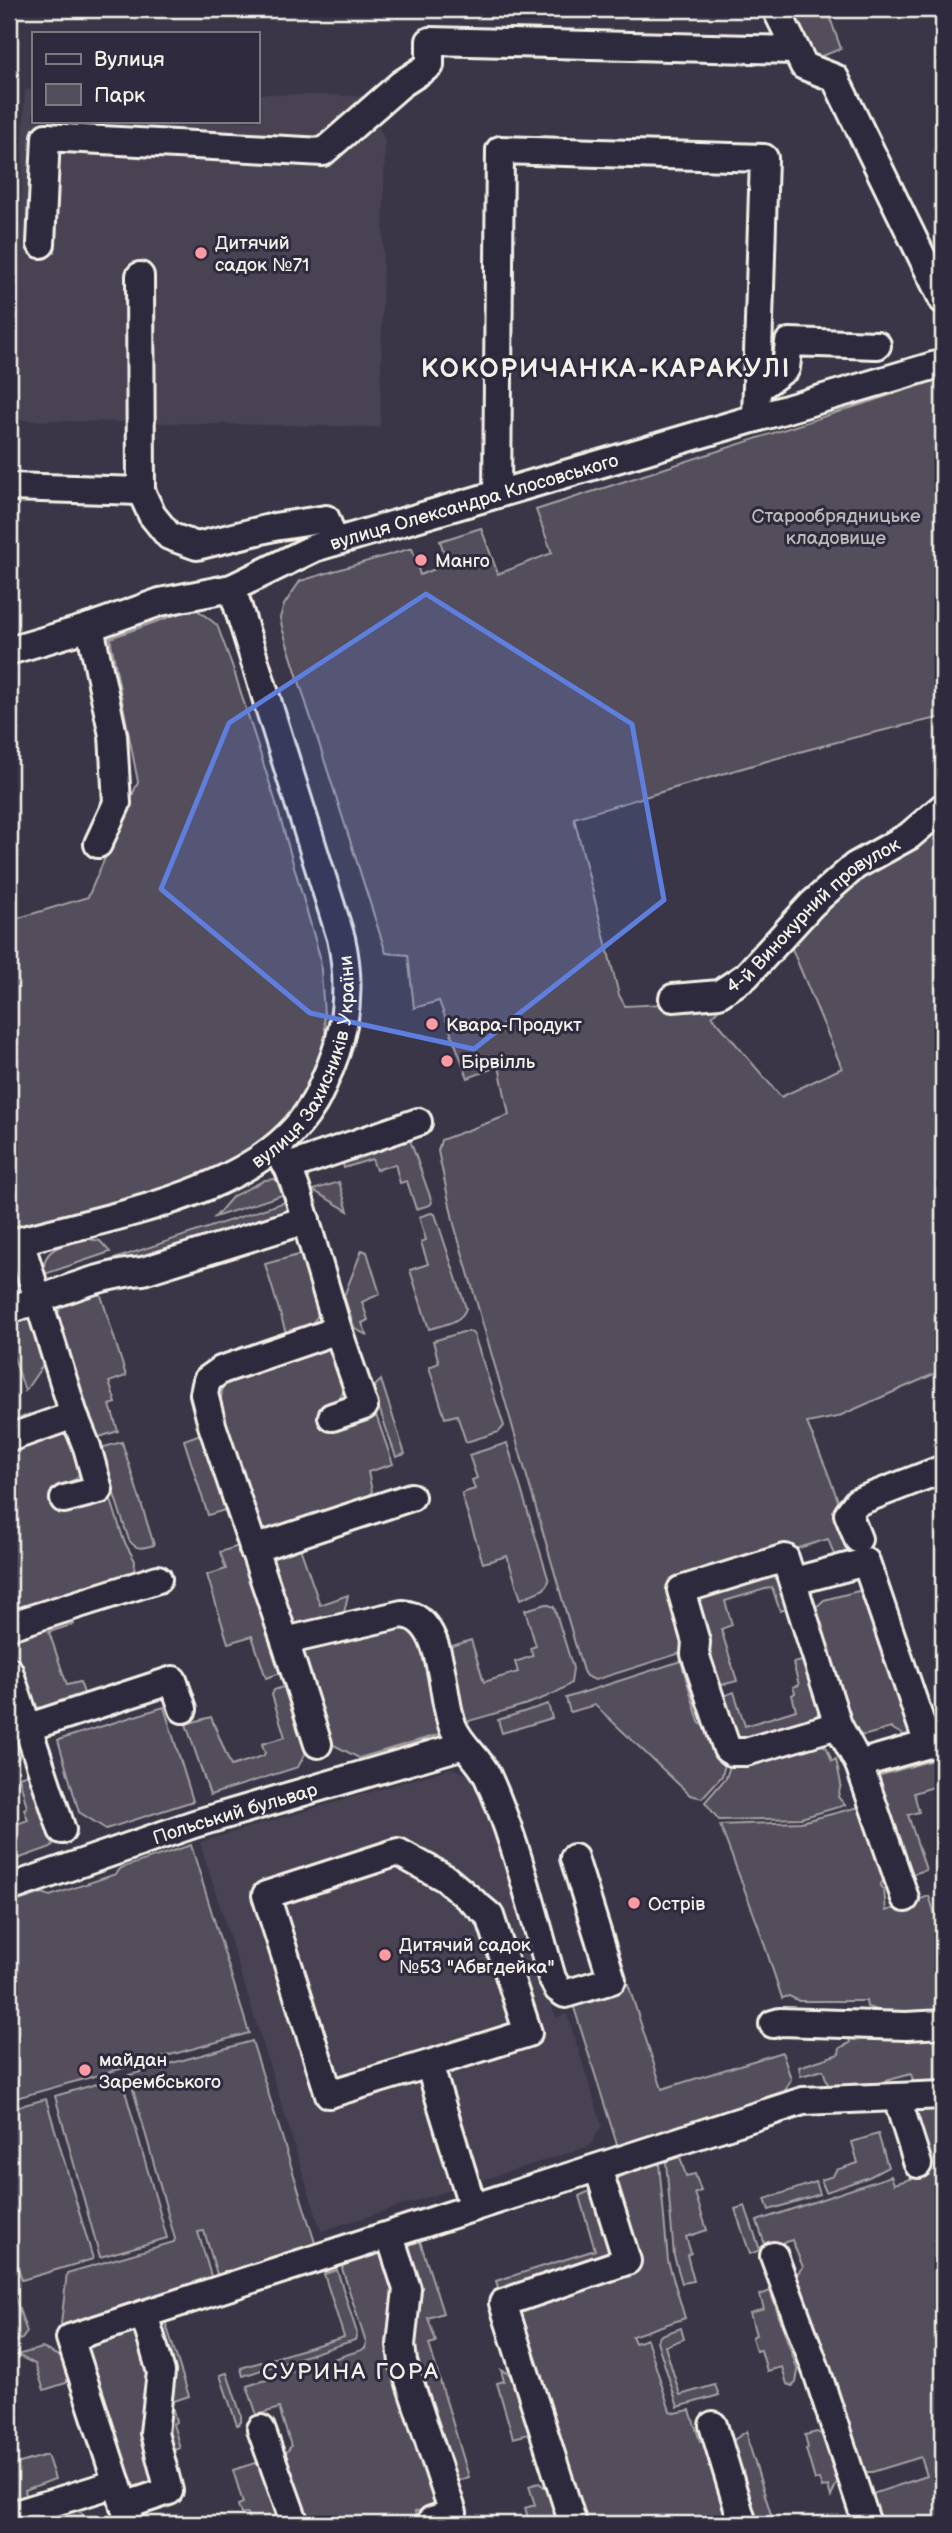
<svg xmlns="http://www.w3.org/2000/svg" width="952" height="2533" font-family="'Balsamiq Sans',sans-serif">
	<rect width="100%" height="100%" fill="#3b3647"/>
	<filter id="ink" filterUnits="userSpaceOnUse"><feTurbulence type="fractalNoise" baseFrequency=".0143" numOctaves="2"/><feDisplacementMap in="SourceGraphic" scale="14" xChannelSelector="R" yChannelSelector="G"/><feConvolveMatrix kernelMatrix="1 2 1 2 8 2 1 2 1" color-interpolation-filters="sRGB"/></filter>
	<g filter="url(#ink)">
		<g fill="#484352">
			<polygon points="25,90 33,90 33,121 257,121 257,94 364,96 385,140 380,427 17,420 14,406"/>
			<polygon points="452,1768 476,1778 556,2018 567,2014 602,2125 590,2146 321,2231 200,1842"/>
		</g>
		<g fill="#534e5c" stroke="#a4a0a2" stroke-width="2">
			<polygon points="783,9 846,9 829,15 841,49 816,58 807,58"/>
			<path d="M 943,378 L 943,717 C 818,743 696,782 574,818 L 619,995 L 625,1006 L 704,1002 L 718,1010 L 712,1016 L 781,1097 L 842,1068 L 787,937 L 823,906 L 943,821 L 943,1239 L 938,1242 L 943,1251 L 943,1370 L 837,1417 L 807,1423 L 826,1468 L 857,1552 L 835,1557 L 828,1539 L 674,1586 L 690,1641 L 684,1652 L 595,1680 L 586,1676 L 583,1671 L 454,1224 L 438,1151 L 441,1140 L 509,1115 L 499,1066 L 468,1078 L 439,1001 L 414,1008 L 408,955 L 386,953 L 283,631 L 280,618 L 284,605 L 300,581 L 412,548 L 420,575 L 448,564 L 440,541 L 481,528 L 498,574 L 552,553 L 536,510 Z"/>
			<polygon points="195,608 217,625 232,665 275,800 320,957 328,1071 258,1159 9,1244 9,921 88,897 138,782 110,638"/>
			<polygon points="409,1137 432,1202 430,1205 416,1209 407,1181 400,1183 395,1164 376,1170 372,1159 344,1168 341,1157"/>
			<polygon points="275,1179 288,1193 215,1217 233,1196 265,1180"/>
			<polygon points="339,1182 348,1211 313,1190"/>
			<polygon points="291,1200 289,1214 249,1228 54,1282 51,1280"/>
			<path d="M 431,1213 L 435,1214 L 466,1308 C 462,1323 442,1325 429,1329 L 410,1270 L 428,1264 L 421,1242 L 426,1240 L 419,1217 Z"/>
			<path d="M 84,1238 L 100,1241 L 110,1252 L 45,1274 C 39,1248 65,1245 84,1238 Z"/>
			<polygon points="362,1250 367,1252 380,1294 362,1302 368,1320 362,1323 367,1335 355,1329 344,1296"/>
			<path d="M 302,1254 L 319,1306 C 320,1326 302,1327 286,1333 L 265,1264 Z"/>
			<polygon points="100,1292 126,1376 109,1382 116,1403 110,1405 118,1431 99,1437 93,1431 58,1313 62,1304"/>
			<polygon points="31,1315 45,1362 25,1391 9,1343 9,1318"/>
			<polygon points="463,1332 471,1332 474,1335 504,1426 499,1432 466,1442 457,1415 445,1418 429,1367 439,1363 433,1341"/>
			<polygon points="324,1347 331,1350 345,1390 336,1402 322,1408 330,1430 376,1415 393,1464 368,1472 372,1491 367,1501 260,1539 220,1408 223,1382"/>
			<polygon points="381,1380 405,1454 396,1457 374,1393 375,1386"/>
			<polygon points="61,1432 70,1433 83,1469 76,1479 54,1488 60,1513 111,1500 124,1541 135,1561 134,1573 9,1615 9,1447"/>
			<polygon points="203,1433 228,1509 208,1515 184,1440"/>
			<path d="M 122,1442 L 154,1545 C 142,1548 137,1551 129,1540 L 101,1454 L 104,1447 Z"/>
			<polygon points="507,1443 549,1581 544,1589 521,1599 507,1556 483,1563 462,1496 462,1493 475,1489 472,1480 477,1478 469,1455"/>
			<polygon points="298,1542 320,1605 348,1595 343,1617 303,1630 292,1625 265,1553"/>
			<polygon points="239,1546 281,1673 266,1678 252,1636 228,1643 207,1575 226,1569 220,1552"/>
			<polygon points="778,1572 795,1607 780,1611 772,1587 725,1601 732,1625 721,1629 737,1681 717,1686 694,1612 696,1595"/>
			<polygon points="866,1589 917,1735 909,1738 891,1728 866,1735 855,1736 814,1609 824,1600"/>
			<path d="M 546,1604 L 554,1607 L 573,1668 L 571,1683 C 548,1702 490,1714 459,1724 L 443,1649 L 471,1640 L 484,1682 L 518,1672 L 515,1662 L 533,1656 L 530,1648 L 536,1646 L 525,1610 Z"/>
			<polygon points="72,1617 74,1624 49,1632 67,1685 80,1682 85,1696 37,1713 31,1706 9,1638"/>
			<polygon points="415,1624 447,1732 359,1758 326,1741 301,1654 303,1646"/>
			<polygon points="807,1660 821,1709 815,1718 739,1745 720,1697 734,1692 745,1726 796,1710 792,1695 795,1693 793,1687 799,1685 793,1663"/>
			<path d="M 681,1661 L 699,1722 C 713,1734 709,1754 725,1764 L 722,1776 L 702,1798 L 690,1795 L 595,1705 L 570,1712 L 566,1698 Z"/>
			<polygon points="289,1685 309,1747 298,1767 210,1795 186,1724 211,1717 231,1766 263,1756 265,1753 262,1744 285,1737 272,1695 274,1690"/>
			<polygon points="548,1704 552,1718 502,1733 498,1720"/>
			<polygon points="164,1707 193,1801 106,1829 79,1812 58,1740"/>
			<polygon points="9,1713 21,1752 18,1759 12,1761 9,1750"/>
			<polygon points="819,1743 827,1748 832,1761 836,1759 841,1784 838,1797 845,1805 801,1818 719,1820 705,1802 726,1778 730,1766"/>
			<polygon points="943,1757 943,1784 914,1793 919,1812 908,1815 926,1870 909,1875 874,1777"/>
			<polygon points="34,1772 57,1839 51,1847 9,1862 9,1838 12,1837 9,1827 28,1820 24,1809 27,1807 19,1777"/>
			<polygon points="863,1806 886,1875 880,1886 884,1890 886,1911 929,1896 935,1914 943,1912 943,2014 889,2013 867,2007 866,2001 799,2001 789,1996 782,1998 758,1925 720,1825 801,1822"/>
			<polygon points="191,1845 249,2033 9,2100 9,1904 43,1893 50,1896 116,1874 121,1868"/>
			<polygon points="628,1984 662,2089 782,2052 791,2079 782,2097 619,2151 572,2001"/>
			<polygon points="943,2033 943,2086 915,2086 911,2074 839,2094 830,2091 823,2070 801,2076 799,2067 839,2054 840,2048 850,2043 849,2039 901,2040"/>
			<polygon points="252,2041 317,2249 219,2281 204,2231 198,2232 213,2283 60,2333 67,2273 174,2242 175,2239 129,2075"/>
			<polygon points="121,2077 167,2238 100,2257 55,2096"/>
			<polygon points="46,2099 93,2259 22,2280 9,2240 9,2109"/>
			<polygon points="943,2103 943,2524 877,2524 872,2497 875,2493 927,2476 921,2457 872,2472 862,2472 795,2276 803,2267 792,2240 766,2248 757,2221 891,2176 894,2184 924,2175 910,2110"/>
			<polygon points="878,2134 888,2167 869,2177 826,2192 821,2180 833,2176 836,2170 858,2163 852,2142"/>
			<polygon points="680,2157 686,2176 695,2174 701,2191 695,2193 707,2230 686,2237 691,2253 687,2255 694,2281 682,2283 674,2256 666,2161"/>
			<polygon points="659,2163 668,2261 685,2318 632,2336 635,2343 647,2339 670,2411 675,2413 690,2410 700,2441 712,2446 736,2524 582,2524 514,2307 635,2267 613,2182 616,2178"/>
			<polygon points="816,2182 820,2194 769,2210 765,2199"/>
			<polygon points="594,2189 613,2250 608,2256 501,2297 496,2281 595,2250 579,2196"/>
			<polygon points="745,2206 760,2250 750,2254 735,2209"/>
			<polygon points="420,2241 443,2313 428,2318 436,2342 429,2344 469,2477 450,2483 409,2359 402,2248"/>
			<polygon points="386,2251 390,2255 437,2505 415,2512 418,2524 379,2524 377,2522 369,2524 301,2524 281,2460 291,2446 279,2408 257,2415 247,2386 365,2349 366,2343 342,2268 346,2264"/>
			<polygon points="337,2270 357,2333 355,2340 243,2376 241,2368 344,2337 324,2274"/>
			<polygon points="9,2286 11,2286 27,2332 22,2339 9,2344 9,2325 11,2324 9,2316"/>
			<polygon points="770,2291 798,2371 796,2383 792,2386 787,2384 782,2367 767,2371 761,2350 756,2351 752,2337 756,2335 750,2313 764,2309 760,2295"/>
			<polygon points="165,2321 189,2396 171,2402 176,2422 173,2424 180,2448 168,2452 158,2323"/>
			<polygon points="137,2328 145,2332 161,2481 131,2496 85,2346"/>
			<polygon points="681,2328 684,2339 665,2346 680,2395 715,2385 719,2395 678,2407 657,2341 661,2335"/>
			<polygon points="42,2348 61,2357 68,2378 66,2383 44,2390 35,2364 17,2355"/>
			<polygon points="501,2370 511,2375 529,2434 513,2438 497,2383 504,2381"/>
			<polygon points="227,2373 241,2415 241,2422 237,2425 220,2375"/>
			<polygon points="747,2431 749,2444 774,2524 755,2524 731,2442"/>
			<polygon points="817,2432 822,2435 837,2482 831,2497 828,2486 822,2488 819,2479 815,2480 806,2449 808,2448 805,2435"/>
			<polygon points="47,2455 55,2479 25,2490 27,2499 24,2501 15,2496 9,2479 9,2469 17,2464"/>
			<polygon points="255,2463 264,2468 282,2524 250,2524 247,2513 241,2514 238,2505 243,2503 233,2470"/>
			<polygon points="539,2483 548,2490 559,2524 530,2524 525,2508 535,2505 529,2486"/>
			<polygon points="75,2509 83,2514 89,2524 37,2524 45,2515"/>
		</g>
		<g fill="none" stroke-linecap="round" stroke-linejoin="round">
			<g stroke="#f4f1e8" stroke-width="32">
				<g id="minor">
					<polyline points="776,9 804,66 835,78 943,300"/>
					<polyline points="41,244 46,137 323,152 401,84 430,65 430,41 795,50"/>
					<polyline points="140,276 141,491 152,515 169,536 197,546 274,527 326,519 334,542"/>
					<polyline points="757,389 786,368 789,342 877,345"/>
					<polyline points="9,487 141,491"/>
					<polyline points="497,494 500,150 764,158 756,418"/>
					<polyline points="90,627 113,735 117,803 98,844"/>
					<path id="s1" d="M 9,651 L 90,627 L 160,602 L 232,588 L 314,548 L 943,363"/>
					<path id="s2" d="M 673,998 L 719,994 L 746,976 L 812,904 L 855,866 L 909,836 L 943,807"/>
					<polyline points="274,1149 288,1167 298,1194 338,1330 221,1370 207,1380 204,1394 212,1425 285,1641"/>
					<polyline points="288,1167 418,1122"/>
					<polyline points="20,1241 74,1415 87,1447 99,1490 64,1499"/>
					<path id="s3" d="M 9,1244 C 102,1217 258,1196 312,1106 C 320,1095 324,1080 330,1068 C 348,1025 351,983 341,938 L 232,588"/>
					<path d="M 9,1310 C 52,1296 97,1274 143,1271 L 306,1220"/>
					<polyline points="332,1417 364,1406 338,1330"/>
					<polyline points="9,1438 74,1415"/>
					<polyline points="858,1539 848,1514 857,1502 943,1469"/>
					<polyline points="253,1549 411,1497"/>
					<polyline points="794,1581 866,1562 928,1744"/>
					<polyline points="9,1626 158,1579"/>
					<polyline points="9,1671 62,1830"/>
					<polyline points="838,1725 746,1752 732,1752 727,1749 695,1654 696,1642 681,1590 785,1558 838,1725 859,1764 905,1898"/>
					<polyline points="29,1727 173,1680 183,1709"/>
					<path d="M 318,1744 L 285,1641 L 402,1614 C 446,1617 440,1697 453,1727 C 461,1746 478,1757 487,1775 C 516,1839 532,1910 552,1978 L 558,1989 L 565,1994 L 612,1980 L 574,1858"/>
					<polyline points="859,1764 943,1740"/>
					<path id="s4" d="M 9,1888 L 194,1824 L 464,1745"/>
					<polyline points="773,2024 780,2022 906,2026 943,2024"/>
					<polyline points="429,2064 528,2033 490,1916 445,1878 398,1852 266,1895 329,2094 429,2064 473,2208"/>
					<polyline points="897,2098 918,2164"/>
					<polyline points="390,2236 407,2289 401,2345 403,2362 453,2513 432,2520"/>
					<polyline points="774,2256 817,2372 867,2524"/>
					<polyline points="713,2425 743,2524"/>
					<polyline points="261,2429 295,2524"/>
					<polyline points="124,2506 169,2491 154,2433 161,2372 144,2314"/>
					<polyline points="9,2516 117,2483"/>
					<polyline points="130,2524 70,2338 803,2101 943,2095"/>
					<polyline points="573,2524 503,2303 627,2261 598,2168"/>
				</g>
			</g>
			<use href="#minor" stroke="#2f2a3d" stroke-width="26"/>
		</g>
	</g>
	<path fill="#5e7fdd" fill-opacity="0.2" stroke="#5e7fdd" stroke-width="5" stroke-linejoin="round" d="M 426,594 L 632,724 L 664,900 L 474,1049 L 310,1013 L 161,889 L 229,723 Z"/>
	<g fill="#ff9aa2" stroke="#2f2a3d" stroke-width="2.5">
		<circle cx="201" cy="253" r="7"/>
		<circle cx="421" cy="560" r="7"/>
		<circle cx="432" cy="1024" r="7"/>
		<circle cx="447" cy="1061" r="7"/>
		<circle cx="634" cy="1903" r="7"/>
		<circle cx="385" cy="1955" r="7"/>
		<circle cx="85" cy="2070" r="7"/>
	</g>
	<g text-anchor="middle" stroke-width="6" stroke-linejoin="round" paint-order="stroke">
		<g font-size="19" fill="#f4f1e8" stroke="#2f2a3d" text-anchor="start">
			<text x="215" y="249">Дитячий<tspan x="215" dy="22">садок №71</tspan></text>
			<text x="435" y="567">Манго</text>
			<text x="446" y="1031">Квара-Продукт</text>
			<text x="461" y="1068">Бірвілль</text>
			<text x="648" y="1910">Острів</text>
			<text x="399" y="1951">Дитячий садок<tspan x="399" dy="22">№53 "Абвгдейка"</tspan></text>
			<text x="99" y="2066">майдан<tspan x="99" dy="22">Зарембського</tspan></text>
		</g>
		<g font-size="19" fill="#f4f1e8" stroke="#2f2a3d">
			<text dy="7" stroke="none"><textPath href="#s1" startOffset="490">вулиця Олександра Клосовського</textPath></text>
			<text dy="7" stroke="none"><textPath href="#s2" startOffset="170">4-й Винокурний провулок</textPath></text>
			<text dy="7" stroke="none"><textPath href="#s3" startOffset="378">вулиця Захисників України</textPath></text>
			<text dy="7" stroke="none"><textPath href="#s4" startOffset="238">Польський бульвар</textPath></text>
		</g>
		<g font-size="19" fill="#bcb8b7" stroke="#2f2a3d">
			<text x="836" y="522">Старообрядницьке<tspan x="836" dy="22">кладовище</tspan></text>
		</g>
		<g font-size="23" letter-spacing="2" fill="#f4f1e8" stroke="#2f2a3d">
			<text x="351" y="2379">СУРИНА ГОРА</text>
		</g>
		<g font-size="26" font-weight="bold" letter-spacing="2" fill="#f4f1e8" stroke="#2f2a3d">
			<text x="606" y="377">КОКОРИЧАНКА-КАРАКУЛІ</text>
		</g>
	</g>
	<rect width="952" height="2533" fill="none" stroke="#2f2a3d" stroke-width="35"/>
	<rect x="18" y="18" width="917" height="2498" fill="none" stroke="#f4f1e8" stroke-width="2.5" filter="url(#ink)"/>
	<rect x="32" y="32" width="228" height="91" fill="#2f2a3d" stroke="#7e7a81" stroke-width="2"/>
	<rect x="46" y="54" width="35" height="10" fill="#2f2a3d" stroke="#7e7a81" stroke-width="2"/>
	<text x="94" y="66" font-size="21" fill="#f4f1e8">Вулиця</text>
	<rect x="46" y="84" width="35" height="21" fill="#534e5c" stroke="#7e7a81" stroke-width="2"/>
	<text x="94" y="102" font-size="21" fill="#f4f1e8">Парк</text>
</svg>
